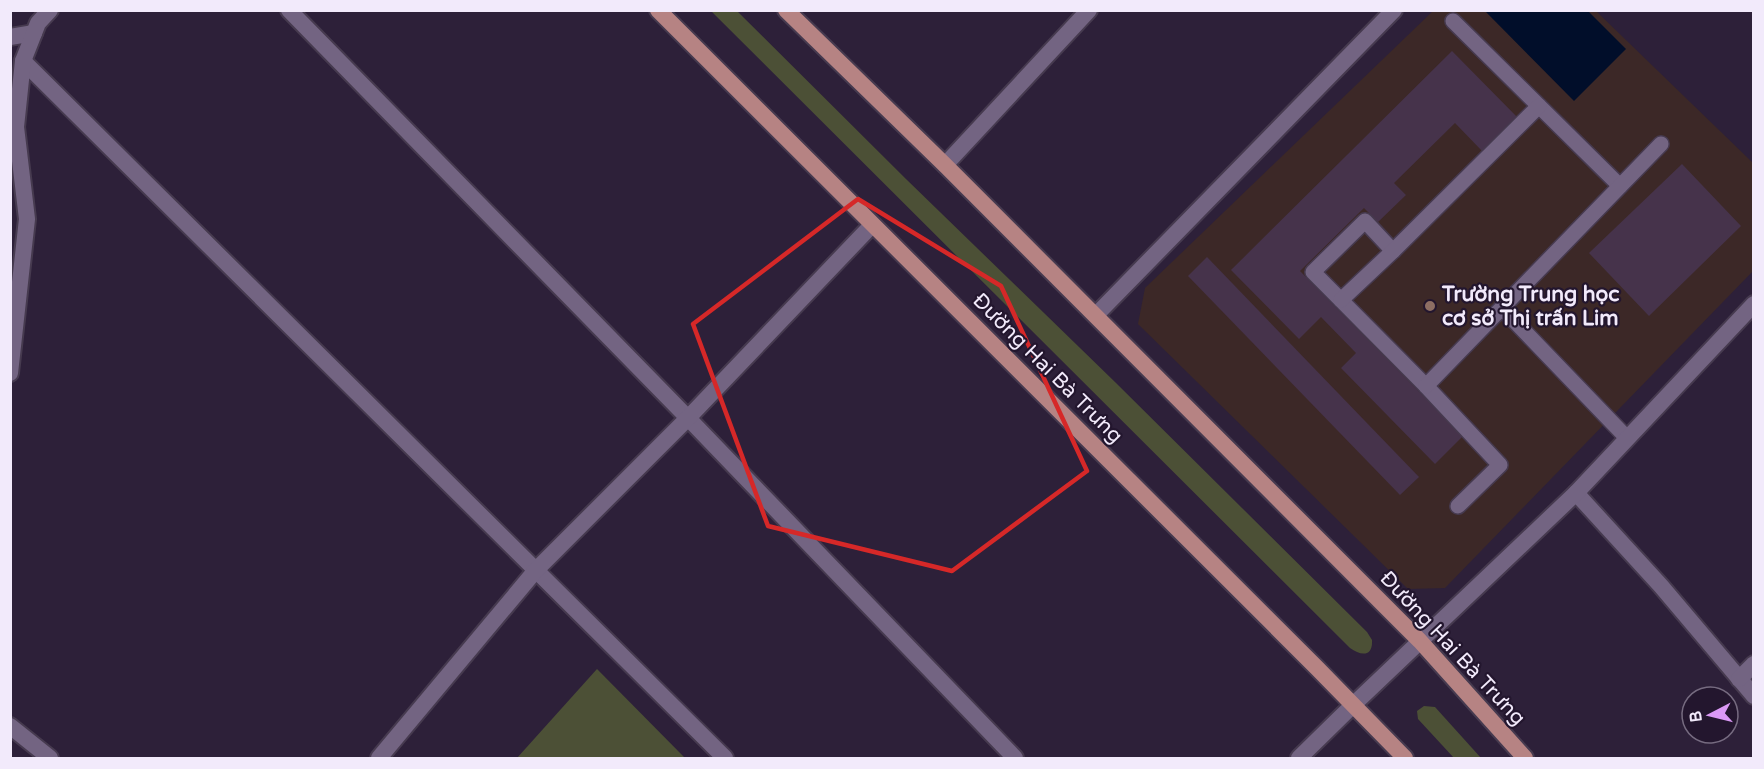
<svg xmlns="http://www.w3.org/2000/svg" width="1764" height="769" font-family="'Varela Round',sans-serif">
	<rect width="100%" height="100%" fill="#2d2039"/>
	<polygon fill="#3c2827" points="1433,11 1596,11 1753,163 1753,271 1445,588 1408,589 1138,324 1145,288"/>
	<g fill="#4c5036">
		<path d="M 711,11 L 737,11 L 906,179 L 1115,382 L 1367,632 L 1372,640 C 1373,657 1361,656 1350,648 Z"/>
		<polygon points="597,669 685,758 517,758"/>
		<polygon points="1424,706 1435,707 1481,758 1454,758 1418,719 1417,711"/>
	</g>
	<polygon fill="#010e2a" points="1485,11 1588,11 1626,49 1574,101"/>
	<g fill="#46334b">
		<polygon points="1452,51 1518,118 1483,152 1455,123 1394,183 1406,195 1378,222 1364,208 1300,271 1463,436 1435,464 1341,368 1356,353 1321,317 1299,339 1231,270"/>
		<polygon points="1682,164 1741,226 1649,316 1589,253"/>
		<polygon points="1207,257 1419,477 1400,495 1188,276"/>
	</g>
	<g fill="none" stroke-linecap="round" stroke-linejoin="round">
		<g stroke="#463a4f" stroke-width="18">
			<g id="service">
				<polyline points="1453,21 1620,186"/>
				<polyline points="1393,251 1365,221 1313,272 1426,386 1500,465 1458,506"/>
				<polyline points="1341,300 1393,251 1539,106"/>
				<polyline points="1502,308 1627,438"/>
				<polyline points="1426,386 1661,144"/>
			</g>
		</g>
		<g stroke="#463a4f" stroke-width="20">
			<g id="minor">
				<polyline points="289,10 688,418 1015,758"/>
				<polyline points="10,37 34,33"/>
				<polyline points="23,61 725,758"/>
				<polyline points="945,165 1089,10"/>
				<polyline points="1096,315 1394,10"/>
				<polyline points="10,373 27,219 16,127 23,61 38,23 50,10"/>
				<polyline points="1576,493 1661,586 1754,696"/>
				<polyline points="1739,679 1754,664"/>
				<polyline points="10,726 50,758"/>
				<polyline points="379,758 536,570 688,418 872,225"/>
				<polyline points="1299,758 1353,705 1576,493 1754,304"/>
			</g>
		</g>
		<g stroke="#463a4f" stroke-width="20">
			<g id="primary">
				<polyline points="658,10 1317,668 1405,758"/>
				<polyline points="786,10 945,165 1381,602 1420,641 1525,758"/>
			</g>
		</g>
		<use href="#service" stroke="#736482" stroke-width="15"/>
		<use href="#minor" stroke="#736482" stroke-width="16"/>
		<use href="#primary" stroke="#b68383" stroke-width="16"/>
	</g>
	<path fill="none" stroke="#d62828" stroke-width="4.5" stroke-linejoin="round" d="M 858,199 L 1001,286 L 1087,471 L 952,571 L 768,526 L 693,324 Z"/>
	<circle fill="#8d6e63" stroke="#23162e" stroke-width="2" cx="1430" cy="306" r="6"/>
	<g text-anchor="middle" stroke-width="4.5" stroke-linejoin="round" paint-order="stroke">
		<g font-size="21" font-weight="bold" fill="#f2eafb" stroke="#23162e" text-anchor="start">
			<text x="1442" y="301">Trường Trung học<tspan x="1442" dy="24">cơ sở Thị trấn Lim</tspan></text>
		</g>
		<g font-size="21" fill="#f2eafb" stroke="#23162e">
			<text transform="translate(1048 368) rotate(45)" y="7">Đường Hai Bà Trưng</text>
			<text transform="translate(1453 648) rotate(47)" y="7">Đường Hai Bà Trưng</text>
		</g>
	</g>
	<rect width="1764" height="769" fill="none" stroke="#f2eafb" stroke-width="24"/>
	<g transform="translate(1710 715) rotate(263)"><circle r="28" fill="#23162e" stroke="#766b80" stroke-width="1.5"/>
	<path d="M0-4.5L10 22L0 15L-10 22Z" fill="#db99f6"/>
	<text y="-9" font-size="16" font-weight="bold" text-anchor="middle" fill="#f2eafb">B</text>
	</g>
</svg>
